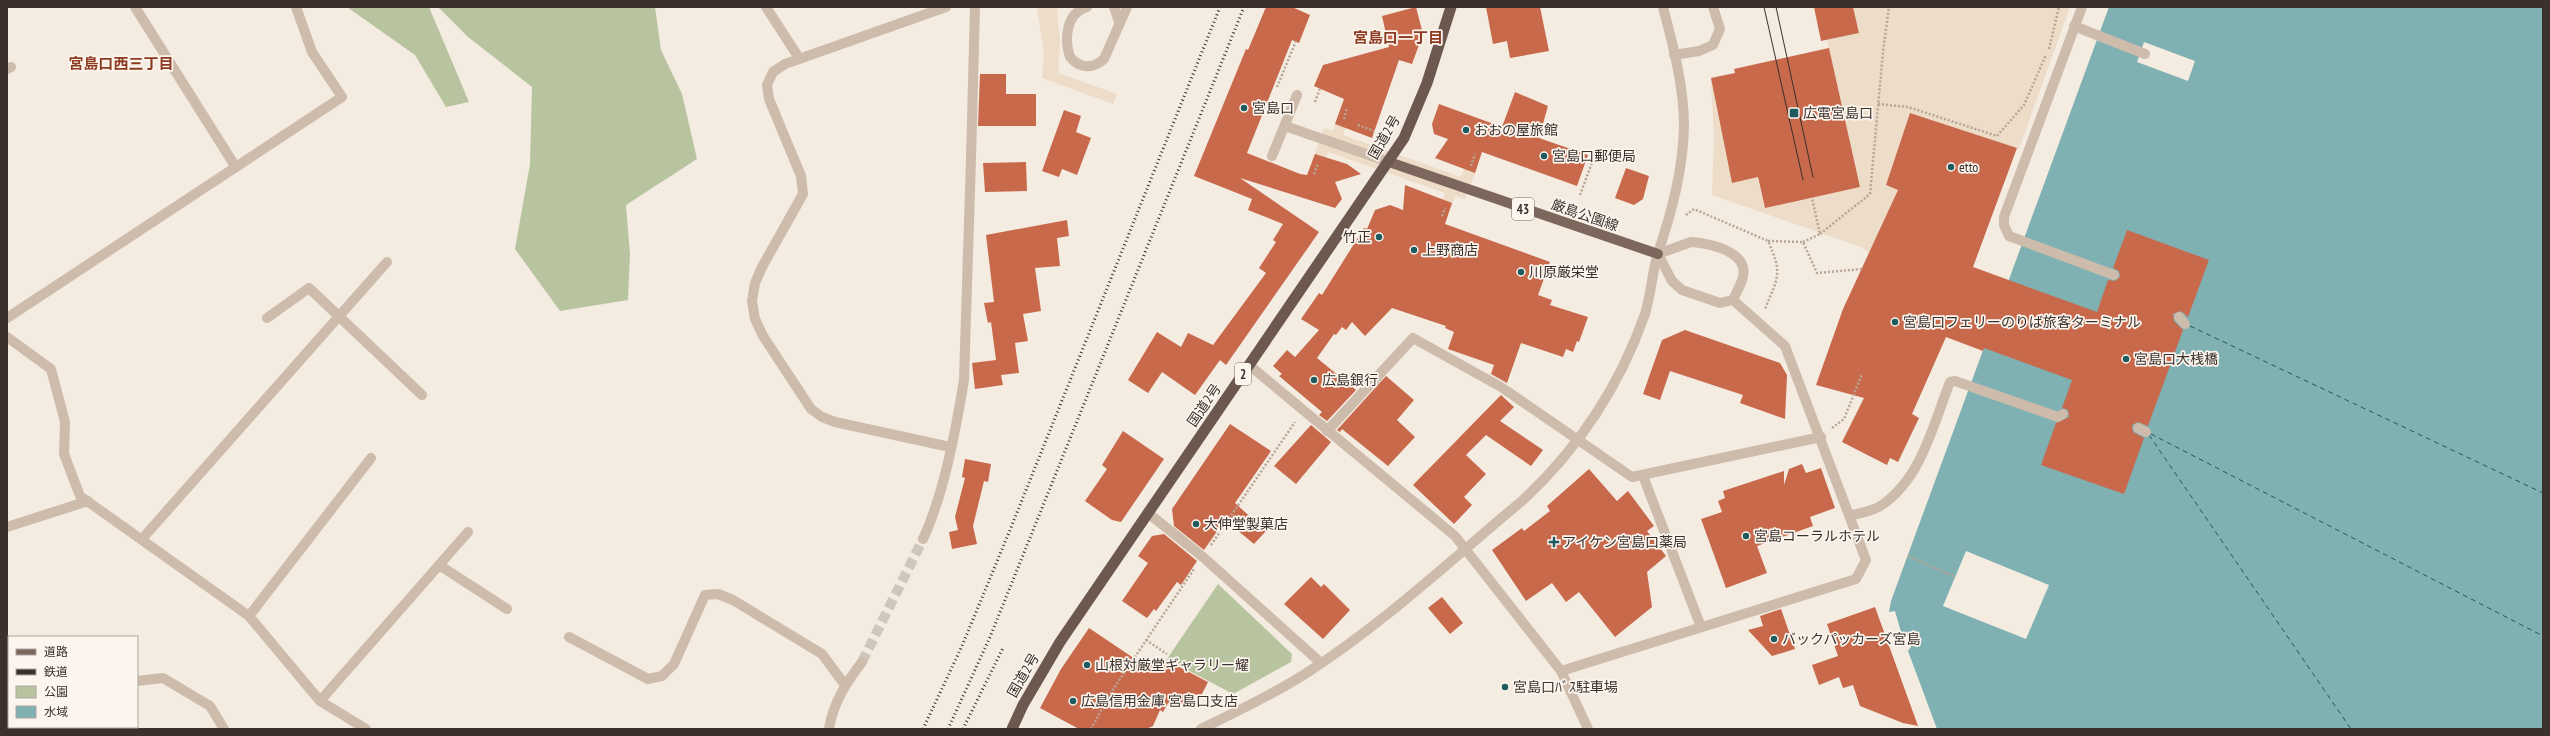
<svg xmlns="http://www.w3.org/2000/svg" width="2550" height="736" font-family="'PT Sans Narrow','Noto Sans JP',sans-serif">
	<rect width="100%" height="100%" fill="#f4ebe1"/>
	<g fill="#b8c4a0">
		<polygon points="347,7 429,7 469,102 446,107 415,55"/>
		<polygon points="438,7 655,7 661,50 682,94 697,159 626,205 630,254 628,300 560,311 515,249 530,164 532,87 468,37"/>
		<polygon points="1218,584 1292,654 1291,662 1233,694 1167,659"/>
	</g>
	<g fill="#ecdcc8">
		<polygon points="1037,7 1057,7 1060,42 1058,73 1117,94 1113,104 1042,78 1044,54"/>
		<polygon points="1853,7 2070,7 2019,149 1910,113 1886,185 1898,190 1870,253 1861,247 1712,195 1714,137 1711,78 1732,183 1757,177 1765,208 1860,187 1827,40 1859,33"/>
		<polygon points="1338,117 1348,121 1343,135 1461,177 1466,164 1477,168 1465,199 1455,196 1450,210 1440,207 1445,193 1328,152 1323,165 1312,161 1324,128 1333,131"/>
	</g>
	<polygon fill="#7fb0b2" points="2109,7 2543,7 2543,729 1937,729 1908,651 1916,639 1901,632 1895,611 1889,612 1891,601"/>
	<g fill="#f4ebe1">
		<polygon points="2144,42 2195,61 2188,81 2137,62"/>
		<polygon points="1966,551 2049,585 2026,639 1943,606"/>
	</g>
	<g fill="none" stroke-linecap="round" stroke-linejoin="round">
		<g stroke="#1f5a5e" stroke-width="1" stroke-dasharray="5 4" stroke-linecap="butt">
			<polyline points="2190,326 2543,493"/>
			<polyline points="2151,434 2543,636"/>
			<polyline points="2149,435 2351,729"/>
		</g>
	</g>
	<g fill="#c8694b">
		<polygon points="1266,7 1292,7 1310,15 1299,43 1292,40 1247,153 1300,174 1307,175 1315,154 1347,164 1361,174 1335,182 1342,199 1335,208 1240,178 1319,232 1226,365 1220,360 1195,395 1162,372 1148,393 1128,380 1157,332 1181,347 1188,333 1213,345 1266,273 1259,268 1276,242 1273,240 1283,224 1248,210 1252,199 1194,176 1246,49 1248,50"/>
		<polygon points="1416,7 1423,34 1412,64 1399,60 1372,138 1335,124 1344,99 1314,86 1323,65 1389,47 1382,16"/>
		<polygon points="1486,7 1540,7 1549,51 1510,58 1507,41 1493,44"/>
		<polygon points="1814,7 1853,7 1859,33 1821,41"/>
		<polygon points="1829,48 1860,187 1765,208 1758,177 1732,183 1711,78 1735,73 1734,69"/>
		<polygon points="980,74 1006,74 1006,94 1036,94 1036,126 978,126"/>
		<polygon points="1515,92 1548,106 1539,138 1588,155 1577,186 1482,152 1475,173 1435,158 1448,139 1434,134 1432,124 1439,104 1502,127"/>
		<polygon points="1064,110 1081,116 1076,132 1091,138 1077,175 1062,169 1059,177 1042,171"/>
		<polygon points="1910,113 2017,148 1973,267 2097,312 2108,280 2115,281 2120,277 2119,271 2113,268 2127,230 2209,260 2188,317 2181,311 2173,314 2174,321 2183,330 2148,426 2138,422 2132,425 2133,432 2144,438 2124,494 2041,465 2056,423 2069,417 2068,410 2062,408 2072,380 1984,348 1983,351 1946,337 1912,414 1919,418 1898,462 1890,458 1887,465 1842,442 1864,398 1816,385 1843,309 1898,190 1886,185"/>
		<polygon points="1026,162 1027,191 985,192 983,163"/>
		<polygon points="1626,168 1649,176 1643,199 1634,205 1615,198"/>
		<polygon points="1405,185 1452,203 1445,224 1550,262 1538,295 1552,300 1550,305 1588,317 1579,342 1577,341 1573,352 1566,349 1563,357 1521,343 1507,383 1491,374 1494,365 1448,349 1454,332 1445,328 1446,326 1392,308 1365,336 1352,322 1346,330 1342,327 1336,335 1334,334 1317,358 1356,390 1327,421 1319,415 1322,412 1279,376 1282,374 1273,366 1287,350 1295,357 1319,330 1301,319 1319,293 1322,295 1364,228 1367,229 1375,210 1390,205 1403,210"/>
		<polygon points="1067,220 1069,236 1057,238 1060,266 1035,268 1041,311 1023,314 1028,341 1015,343 1019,373 1001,375 1003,385 975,389 972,363 996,360 991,322 988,323 984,303 994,302 986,235"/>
		<polygon points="1685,330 1780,363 1787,375 1785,419 1740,403 1743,395 1670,371 1660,400 1643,394 1662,340"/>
		<polygon points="1386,376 1414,400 1397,420 1415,437 1388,466 1342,429 1340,432 1337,430"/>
		<polygon points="1501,395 1514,407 1500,421 1543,450 1531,466 1486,435 1466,455 1486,474 1464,497 1472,505 1454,524 1413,485"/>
		<polygon points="1230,424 1271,451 1235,503 1266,531 1254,544 1225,520 1204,550 1174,526 1172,509"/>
		<polygon points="1311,425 1331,442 1296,484 1274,466"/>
		<polygon points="1123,431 1164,459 1121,522 1112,520 1085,501 1107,469 1102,465"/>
		<polygon points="965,459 991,464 988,482 984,481 973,526 977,544 952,549 949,532 958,530 955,517 965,478 962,477"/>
		<polygon points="1802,464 1806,473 1821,468 1835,508 1810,517 1813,526 1757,546 1767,573 1726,588 1701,519 1722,512 1718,501 1725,498 1723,491 1784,471 1784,485 1789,469"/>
		<polygon points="1589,469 1617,501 1628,491 1654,526 1647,531 1666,556 1647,572 1652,607 1615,637 1579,592 1566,602 1552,583 1526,601 1492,550 1522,528 1524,531 1550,511 1547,506"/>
		<polygon points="1164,534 1197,561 1181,585 1177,582 1156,611 1154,609 1147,618 1122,601 1148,563 1138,556 1152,536"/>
		<polygon points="1311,577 1321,587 1324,584 1350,610 1323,639 1284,604"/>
		<polygon points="1442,597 1463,623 1450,634 1428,608"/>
		<polygon points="1875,607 1918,726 1903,723 1860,706 1853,685 1843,688 1839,677 1819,685 1812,665 1838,656 1827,624"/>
		<polygon points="1781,609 1795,649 1772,656 1748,630 1763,626 1760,616"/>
		<polygon points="1089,628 1144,665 1147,659 1163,667 1166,660 1208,682 1201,696 1188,693 1182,704 1179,702 1176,707 1168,703 1163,712 1160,710 1153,726 1146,729 1079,729 1040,708 1061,669"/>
	</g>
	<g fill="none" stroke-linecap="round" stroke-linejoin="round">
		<polyline stroke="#cfc6bd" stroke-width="10" stroke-dasharray="10 5" stroke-linecap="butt" points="862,662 923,539"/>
		<g stroke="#b9a596" stroke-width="2.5" stroke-dasharray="2 2" stroke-linecap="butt">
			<polyline points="2049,49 2059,7"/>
			<polyline points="1277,87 1296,41"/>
			<polyline points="1315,102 1320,88"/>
			<polyline points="1878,104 1908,107 1997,136 2024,105 2046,55"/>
			<polyline points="1344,119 1347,108"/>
			<polyline points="1358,125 1374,131"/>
			<polyline points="1471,166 1475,154"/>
			<polyline points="1314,174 1318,163"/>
			<polyline points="1580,195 1594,157"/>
			<path d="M 1686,215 L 1694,209 L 1768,241 C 1783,274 1778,277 1765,309"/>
			<polyline points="1442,216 1445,208"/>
			<polyline points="1820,234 1870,194 1883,52 1889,7"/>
			<polyline points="1768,241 1803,242 1817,273 1862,269"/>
			<polyline points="1803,242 1820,234 1812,198"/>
			<polyline points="1832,428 1844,419 1862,374"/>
			<polyline points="1211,545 1295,422"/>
			<polyline points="1908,556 1955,577"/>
			<polyline points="1146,640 1167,654"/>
			<polyline points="1091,729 1110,694 1194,569"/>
		</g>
		<g stroke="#cdbbac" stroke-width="10">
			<path d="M 1087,7 C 1066,13 1064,39 1070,57 C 1080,69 1093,69 1104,59 L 1127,7"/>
			<polyline points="1114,7 1119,22"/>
			<polyline points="2082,7 2004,217 2004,225 2009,236 2114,275"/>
			<polyline points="2074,26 2145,54"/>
			<polyline points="1674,55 1699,51 1713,45 1720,29 1713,7"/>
			<polyline points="1272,156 1297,95"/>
			<polyline points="971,158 975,7"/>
			<polyline points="2179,317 2185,324"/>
			<polyline points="2138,428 2146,432"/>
			<path d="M 1850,516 C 1860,513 1874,511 1882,505 C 1922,477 1933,425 1950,382 L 1955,381 L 2058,417 L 2063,414"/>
		</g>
		<g stroke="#cdbbac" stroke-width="10">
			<polyline points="135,7 235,166"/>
			<polyline points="766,7 799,58"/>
			<polyline points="946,7 785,64 773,72 767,85 769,99 801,176 803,194 762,267 755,283 752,301 755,319 763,336 811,409 822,417 835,422 950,447"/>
			<polyline points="7,69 11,67"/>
			<path d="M 1691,242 C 1706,243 1738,249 1743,267 C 1746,278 1737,290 1733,300 L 1720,303 L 1682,290 L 1672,281 L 1658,254 Z"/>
			<polyline points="7,318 342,97 312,52 296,7"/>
			<polyline points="267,318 309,288 422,395"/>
			<polyline points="7,337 51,369 65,422 64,454 80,496 249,616 320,701 366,729"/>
			<polyline points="1249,365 1455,536 1561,671 1856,579 1866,560 1785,346 1733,300"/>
			<polyline points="1327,431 1413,338 1501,387 1632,477 1821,437"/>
			<polyline points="1643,476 1701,627"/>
			<polyline points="1148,513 1203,557 1321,663"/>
			<polyline points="7,527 88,501"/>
			<polyline points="142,539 387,262"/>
			<path d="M 923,539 C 944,494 956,429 964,380 L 971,158"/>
			<polyline points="439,565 507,609"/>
			<polyline points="249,616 371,458"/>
			<polyline points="569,637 648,679 662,676 674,664 705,595 718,594 733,600 822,654 845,685"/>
			<polyline points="1561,671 1588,729"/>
			<polyline points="137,681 163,678 210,706 224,729"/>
			<polyline points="7,701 9,701"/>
			<polyline points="320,701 468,532"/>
			<path d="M 829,729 C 833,703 846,683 862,662"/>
		</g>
		<g stroke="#cdbbac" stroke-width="10">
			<polyline points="1285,126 1389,162"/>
			<path d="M 1201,729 C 1236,712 1272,695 1305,674 C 1383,624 1452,559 1523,500 C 1578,449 1620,385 1645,314 C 1651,294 1652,273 1658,253 C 1672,211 1683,170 1684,126 C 1684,86 1673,45 1663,7"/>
		</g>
		<polyline stroke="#7d675c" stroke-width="10" points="1389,162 1658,254"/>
		<polyline stroke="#6c584f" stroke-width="11" points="1012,729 1023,705 1060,642 1404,138 1427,83 1451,7"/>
		<g stroke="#3b302b" stroke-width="1">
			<polyline points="1764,7 1803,180"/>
			<polyline points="1776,7 1813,177"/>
		</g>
		<g stroke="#3b302b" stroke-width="3" stroke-dasharray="1 3" stroke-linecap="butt">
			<polyline points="923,729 962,646 1010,530 1220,7"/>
			<polyline points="948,729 990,637 1244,7"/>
			<polyline points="963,729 1003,648"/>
		</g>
	</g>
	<g fill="#1f5a5e" stroke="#fbf5ee" stroke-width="1.5">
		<circle cx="1244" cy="108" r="4"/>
		<rect x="1789" y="108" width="10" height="10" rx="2"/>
		<circle cx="1466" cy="130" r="4"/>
		<circle cx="1544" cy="156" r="4"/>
		<circle cx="1951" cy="167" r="4"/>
		<circle cx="1379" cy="237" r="4"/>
		<circle cx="1414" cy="250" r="4"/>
		<circle cx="1521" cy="272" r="4"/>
		<circle cx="1895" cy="322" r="4"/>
		<circle cx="2126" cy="359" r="4"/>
		<circle cx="1314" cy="380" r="4"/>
		<circle cx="1196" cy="524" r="4"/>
		<circle cx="1746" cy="536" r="4"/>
		<path d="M1552 536h4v4h4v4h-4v4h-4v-4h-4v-4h4z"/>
		<circle cx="1774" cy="639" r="4"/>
		<circle cx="1087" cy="665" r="4"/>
		<circle cx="1505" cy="687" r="4"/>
		<circle cx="1073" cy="701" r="4"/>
	</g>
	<g text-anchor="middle" stroke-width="3.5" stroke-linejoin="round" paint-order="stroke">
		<g fill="#fbf5ee" stroke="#756b66" stroke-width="1">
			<rect x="1512" y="198" width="22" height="22" rx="3"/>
			<rect x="1235" y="363" width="16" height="22" rx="3"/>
		</g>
		<g font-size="13" font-weight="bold" fill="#3b302b">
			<text x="1523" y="214">43</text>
			<text x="1243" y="379">2</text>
		</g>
		<g font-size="14" fill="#3b302b" stroke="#fbf5ee" text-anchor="start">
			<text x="1252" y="113">宮島口</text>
			<text x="1803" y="118">広電宮島口</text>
			<text x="1474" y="135">おおの屋旅館</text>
			<text x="1552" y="161">宮島口郵便局</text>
			<text x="1959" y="172">etto</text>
			<text x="1371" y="242" text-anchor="end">竹正</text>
			<text x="1422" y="255">上野商店</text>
			<text x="1529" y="277">川原厳栄堂</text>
			<text x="1903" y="327">宮島口フェリーのりば旅客ターミナル</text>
			<text x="2134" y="364">宮島口大桟橋</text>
			<text x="1322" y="385">広島銀行</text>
			<text x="1204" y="529">大伸堂製菓店</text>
			<text x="1754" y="541">宮島コーラルホテル</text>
			<text x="1562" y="547">アイケン宮島口薬局</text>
			<text x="1782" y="644">バックパッカーズ宮島</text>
			<text x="1095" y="670">山根対厳堂ギャラリー耀</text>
			<text x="1513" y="692">宮島口ﾊﾞｽ駐車場</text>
			<text x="1081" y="706">広島信用金庫 宮島口支店</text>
		</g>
		<g font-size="14" fill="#3b302b" stroke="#fbf5ee">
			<text transform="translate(1384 137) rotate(-60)" y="5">国道2号</text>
			<text transform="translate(1585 215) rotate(19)" y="5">厳島公園線</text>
			<text transform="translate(1204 405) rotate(-56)" y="5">国道2号</text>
			<text transform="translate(1023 675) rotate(-60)" y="5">国道2号</text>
		</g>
		<g font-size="15" font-weight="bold" fill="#8c3b22" stroke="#fbf5ee">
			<text x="1398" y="43">宮島口一丁目</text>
			<text x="121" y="69">宮島口西三丁目</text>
		</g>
	</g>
	<rect width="2550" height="736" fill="none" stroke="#3b302b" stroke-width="16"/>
	<rect x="8" y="636" width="130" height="92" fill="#fbf5ee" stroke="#aea6a0"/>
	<rect x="16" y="649" width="20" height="6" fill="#7d675c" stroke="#aea6a0"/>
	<text x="44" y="656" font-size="12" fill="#3b302b">道路</text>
	<rect x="16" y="669" width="20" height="6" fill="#3b302b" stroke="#aea6a0"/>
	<text x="44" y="676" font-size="12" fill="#3b302b">鉄道</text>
	<rect x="16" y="686" width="20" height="12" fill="#b8c4a0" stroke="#aea6a0"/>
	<text x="44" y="696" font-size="12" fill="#3b302b">公園</text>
	<rect x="16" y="706" width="20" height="12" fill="#7fb0b2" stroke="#aea6a0"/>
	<text x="44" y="716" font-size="12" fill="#3b302b">水域</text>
</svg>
